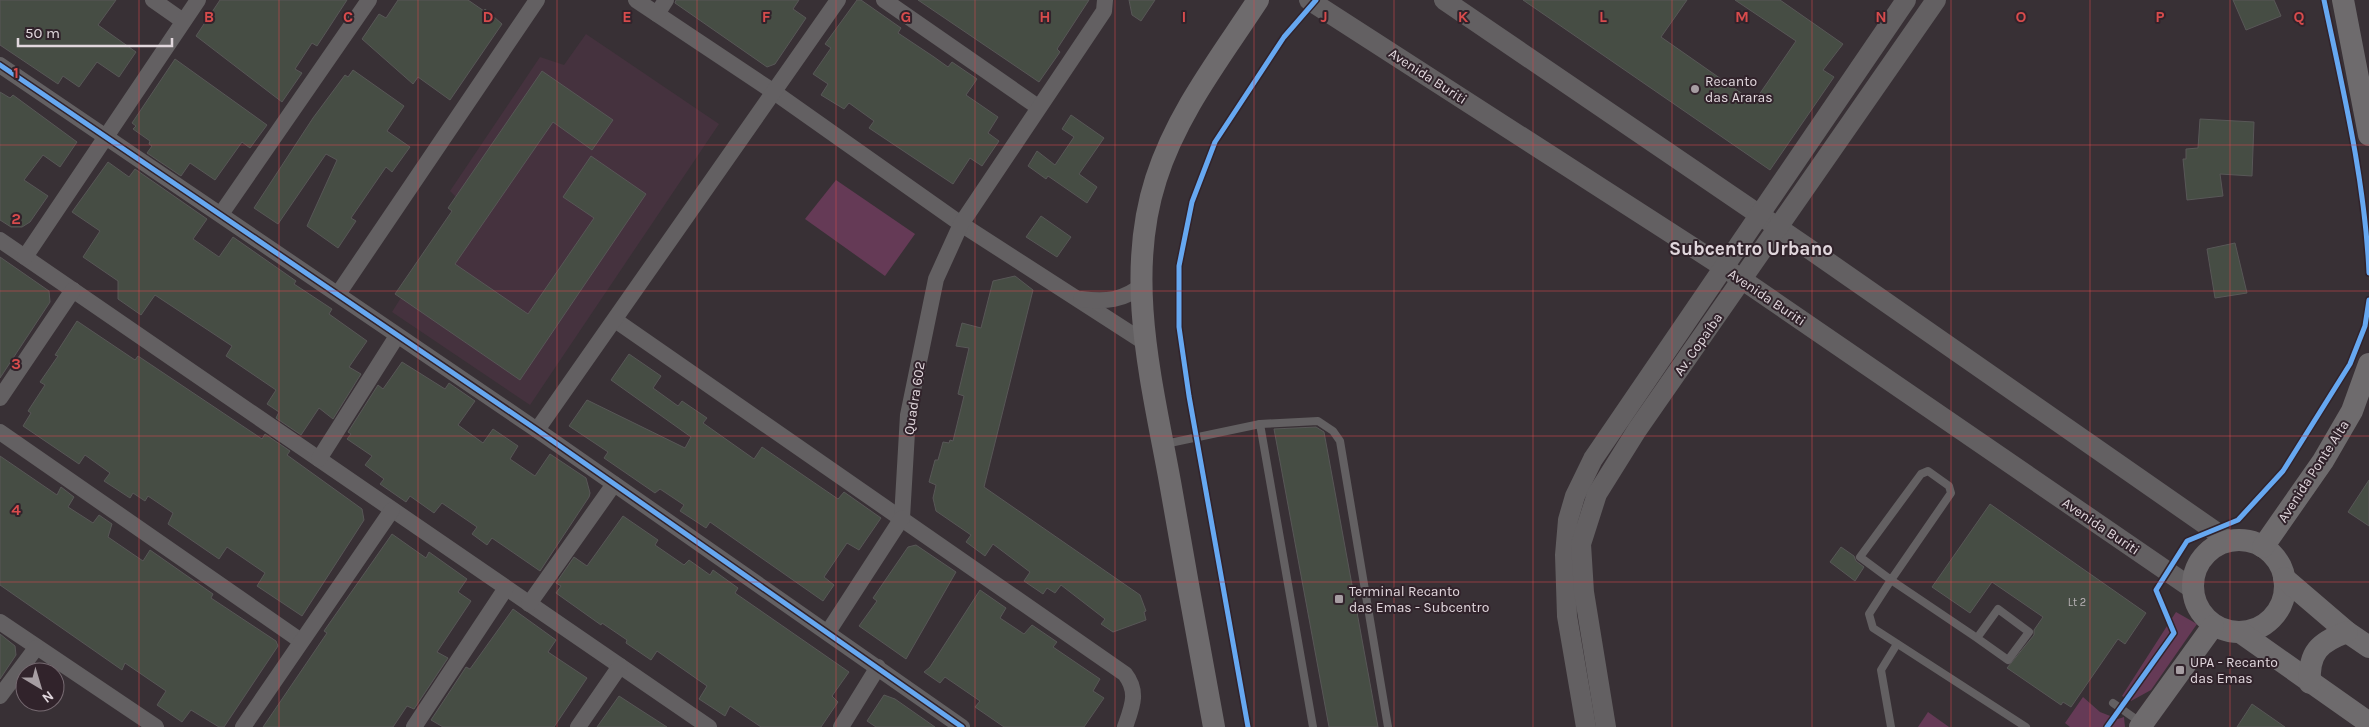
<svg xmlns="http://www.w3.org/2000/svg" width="2369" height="727" font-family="Karla,sans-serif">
	<rect width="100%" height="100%" fill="#383035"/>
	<polygon fill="#45323e" points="586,34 719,124 530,405 392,312 461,202 450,191 540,57 564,65"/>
	<g fill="#653a56">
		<polygon points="836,180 915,234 885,276 805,219"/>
		<polygon points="2176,612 2197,624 2151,690 2131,701 2122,696"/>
		<polygon points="2083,697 2100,712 2118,719 2124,717 2125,727 2070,727 2065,723"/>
		<polygon points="1928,712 1949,727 1918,727"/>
	</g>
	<g fill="#464d44" stroke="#585757">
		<polygon points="0,0 116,0 98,25 136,52 119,77 97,62 79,87 63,76 58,84 0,45"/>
		<polygon points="220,0 347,0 317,46 312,43 295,69 302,73 282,102 196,36"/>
		<polygon points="398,0 468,0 484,11 485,9 502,24 450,100 418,77 413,84 362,39 379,14 386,18"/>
		<polygon points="676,0 799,0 793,9 806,18 775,64 767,67 675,3"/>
		<polygon points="857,0 861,0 901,28 898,33 934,57 948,67 952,62 977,79 966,95 998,117 988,133 999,141 982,166 970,158 953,184 869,128 874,121 849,103 844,109 821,95 828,84 813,74 831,48 825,44"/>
		<polygon points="918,0 1089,0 1057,49 1060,52 1039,82"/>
		<polygon points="1129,0 1155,0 1141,21 1132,15"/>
		<polygon points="1523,0 1687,0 1661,37 1754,102 1796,41 1735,0 1780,0 1843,44 1823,70 1834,77 1770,170"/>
		<polygon points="2233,0 2274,0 2281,16 2246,30"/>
		<polygon points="175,59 267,125 250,148 242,142 215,180 190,163 181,176 147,153 152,146 149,144 150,141 133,129 136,126 132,123"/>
		<polygon points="353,70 404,106 387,131 410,147 392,172 386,167 351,218 356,221 338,248 307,226 337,160 326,154 278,224 254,208 313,118 345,75 348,77"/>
		<polygon points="542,71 613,120 592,150 553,122 455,264 528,314 594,218 563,197 591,156 646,194 520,380 395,294 452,211 448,208"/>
		<polygon points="0,92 10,98 13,95 77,142 60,167 43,155 24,180 48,196 30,222 22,227 11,227 0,220"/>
		<polygon points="1071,115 1104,138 1079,174 1097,187 1087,203 1048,176 1046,179 1028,166 1037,151 1055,165 1074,137 1062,129"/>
		<polygon points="2200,119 2254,122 2252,176 2220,174 2223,196 2187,200 2183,159 2186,159 2186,149 2198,148"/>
		<polygon points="108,162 129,177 135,169 207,219 193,239 219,257 233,237 296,281 294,284 332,309 329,314 367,341 349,367 361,374 333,419 319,408 301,435 276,418 279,412 267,404 276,390 226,356 232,346 155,295 141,315 118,299 118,281 83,257 100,231 72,212"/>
		<polygon points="1041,216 1071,237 1057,257 1026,237"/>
		<polygon points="2235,243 2247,293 2215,298 2207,249"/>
		<polygon points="0,257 49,291 50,302 0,378"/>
		<polygon points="1015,276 1033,290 984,487 1140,595 1146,611 1144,612 1146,620 1113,632 1101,624 1105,619 1061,585 1055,593 1047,588 1043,594 1024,581 1030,572 993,544 985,556 966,542 971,535 936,511 933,498 936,485 929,482 935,460 938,460 943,442 949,443 950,440 953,441 964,396 958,394 969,348 956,346 962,323 981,328 993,281"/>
		<polygon points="77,321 135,360 138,356 262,439 265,434 290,451 287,455 362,509 364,520 302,616 257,586 265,573 227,547 219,559 168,524 173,513 148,496 145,501 133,493 130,498 104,481 110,473 85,455 79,464 23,426 31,413 28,411 45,385 40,382 58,356 55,355"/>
		<polygon points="629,354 661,376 653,388 678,406 682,401 707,418 703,423 754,459 762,447 838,499 844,492 881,518 859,550 847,543 824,577 834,585 823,601 710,522 706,528 680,511 684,505 660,489 655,493 604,458 608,452 569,426 587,400 685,448 691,437 611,380"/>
		<polygon points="402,362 445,389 449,383 475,401 458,425 483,443 493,429 518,446 510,459 535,476 550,454 586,478 590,493 589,497 540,571 492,538 487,545 472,534 477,527 442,503 434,513 410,496 406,502 380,484 384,479 365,465 372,456 347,439 351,434 348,432 378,385 383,389"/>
		<polygon points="1316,427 1324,432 1378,727 1329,727 1274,429"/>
		<polygon points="0,456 57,495 61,487 74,497 68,507 93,523 99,515 112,524 108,537 143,561 150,550 213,594 211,598 276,641 278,646 224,727 219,727 191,710 182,722 157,705 166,691 125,663 122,670 0,585"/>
		<polygon points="2369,480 2369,526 2348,512"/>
		<polygon points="1990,504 2146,613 2125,644 2118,639 2071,707 2063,702 2061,705 2007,668 2034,635 2034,630 2043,617 1992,582 1970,613 1932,587"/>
		<polygon points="623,516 658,540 655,545 684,565 689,560 710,575 713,570 738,588 735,593 849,672 832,696 838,702 821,727 761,727 730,706 725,716 699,699 707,686 657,651 651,660 626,643 627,640 602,623 601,625 556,593 561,586 556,583 574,557 587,566"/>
		<polygon points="392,534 426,558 429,552 467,579 458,592 471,601 437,652 448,658 414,709 407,706 393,727 263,727 327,633 324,631"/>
		<polygon points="916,545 956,572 906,659 859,626 877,601 873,598 908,547"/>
		<polygon points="1841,547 1854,556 1856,561 1864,567 1855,581 1830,562"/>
		<polygon points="980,590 1006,608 1000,618 1024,634 1032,625 1057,642 1053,647 1100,679 1093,691 1104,698 1084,727 1004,727 975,707 980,701 945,677 940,683 924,672 930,667"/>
		<polygon points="513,609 556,640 548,652 587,678 554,727 443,727 431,720 466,667 470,669"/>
		<polygon points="0,634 15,646 16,655 0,679"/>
		<polygon points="884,695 895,699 935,727 876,727 867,721"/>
		<polygon points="619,696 639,709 667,727 597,727"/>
		<polygon points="2252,704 2285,727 2237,727"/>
	</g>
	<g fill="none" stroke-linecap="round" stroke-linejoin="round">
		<g stroke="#636062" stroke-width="8">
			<polyline points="1260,424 1313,727"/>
			<polyline points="1165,444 1260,424 1318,421 1333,431 1340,441 1388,727"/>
			<polygon points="1928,471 1949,486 1951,493 1891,580 1860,557 1921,474"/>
			<polyline points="1977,638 2008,660 2029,632 1998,609 1977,638 1891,580 1869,614 1873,628 2026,727"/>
			<polyline points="2113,703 2140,722"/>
			<polyline points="1891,727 1881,670 1897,644"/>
		</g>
		<g stroke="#636062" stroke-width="16">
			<polyline points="153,0 183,21"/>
			<polyline points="636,0 774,92 961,224 1144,342"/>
			<polyline points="884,0 1038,107"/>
			<polyline points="657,14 666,0"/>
			<polyline points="0,65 537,430 962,727"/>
			<polyline points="221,214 369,0"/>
			<polyline points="0,240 709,727"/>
			<polyline points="25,257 198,0"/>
			<polyline points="338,294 537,0"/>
			<path d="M 1081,299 C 1105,302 1124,301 1143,284"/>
			<path d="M 615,320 L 1125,674 C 1139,692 1132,707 1125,727"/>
			<polyline points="0,398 73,290"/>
			<polyline points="537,430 838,0"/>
			<polyline points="0,432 301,641"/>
			<polyline points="319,459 397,336"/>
			<polyline points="902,518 908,415 936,279 961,224 1104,11 1105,0"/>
			<polyline points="529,604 614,484"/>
			<polyline points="0,622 156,727"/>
			<polyline points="828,632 902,518"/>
			<polyline points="0,696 36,648"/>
			<polyline points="243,727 392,510"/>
			<polyline points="414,727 506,588"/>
			<polyline points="578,727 620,666"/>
			<polyline points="841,727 878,667"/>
		</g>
		<g stroke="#636062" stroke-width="20">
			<polyline points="1309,0 1725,268 2193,589"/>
			<polyline points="1444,0 1805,246 2229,541"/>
			<polyline points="1586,727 1567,616 1565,555 1568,520 1575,496 1593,459 1906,0"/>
			<polyline points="1606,727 1584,592 1581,544 1597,494 1637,430 1936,0"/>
		</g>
		<g stroke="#6e6b6d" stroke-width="22">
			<polyline points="2343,0 2369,135"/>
			<circle cx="2239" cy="586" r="46"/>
			<polyline points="2263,547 2323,461 2352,411 2369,364"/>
			<polyline points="2284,578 2347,632 2369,647"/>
			<polyline points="2240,632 2369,723"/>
			<path d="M 2310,683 C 2308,652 2320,642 2347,632"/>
			<path d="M 1214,727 C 1199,645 1184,564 1170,482 C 1152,383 1124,278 1156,179 C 1177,113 1220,58 1258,0"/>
			<polyline points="2140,727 2213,626"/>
		</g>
		<g stroke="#31232b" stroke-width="8">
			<g id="cycleway">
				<path d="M 2324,0 C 2343,90 2365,181 2369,273"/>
				<polyline points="0,65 537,430 962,727"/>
				<polyline points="1248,727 1189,396 1179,327 1179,266 1192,202 1215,142 1284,37 1316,0"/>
				<polyline points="2107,727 2174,633 2156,590 2187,541 2238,520 2283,471 2350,364 2365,326 2369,300"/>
			</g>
		</g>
		<use href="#cycleway" stroke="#66a8f1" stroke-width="5"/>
	</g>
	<path fill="none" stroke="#d84b4c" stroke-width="1" stroke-opacity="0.55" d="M 139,0 L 139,727M 279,0 L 279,727M 418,0 L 418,727M 557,0 L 557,727M 697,0 L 697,727M 836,0 L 836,727M 975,0 L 975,727M 1115,0 L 1115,727M 1254,0 L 1254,727M 1394,0 L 1394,727M 1533,0 L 1533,727M 1672,0 L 1672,727M 1812,0 L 1812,727M 1951,0 L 1951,727M 2090,0 L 2090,727M 2230,0 L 2230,727M 0,145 L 2369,145M 0,291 L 2369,291M 0,436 L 2369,436M 0,582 L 2369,582"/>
	<g fill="#a69da2" stroke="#31232b" stroke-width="2">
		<circle cx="1695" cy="89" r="5"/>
		<rect x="1334" y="594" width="10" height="10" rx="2.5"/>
		<rect x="2175" y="665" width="10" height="10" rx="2.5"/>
	</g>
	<g text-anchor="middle" stroke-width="4" stroke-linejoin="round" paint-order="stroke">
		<g font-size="11" fill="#bab4b7">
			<text x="2077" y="606">Lt 2</text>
		</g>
		<g font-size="14" fill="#e1d7dd" stroke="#31232b">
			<text transform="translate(1428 76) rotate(33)" y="5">Avenida Buriti</text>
			<text transform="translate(1767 297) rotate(34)" y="5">Avenida Buriti</text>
			<text transform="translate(1698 344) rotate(-55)" y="5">Av. Copaíba</text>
			<text transform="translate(914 398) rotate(-81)" y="5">Quadra 602</text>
			<text transform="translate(2313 471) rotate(-57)" y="5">Avenida Ponte Alta</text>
			<text transform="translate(2101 526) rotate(34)" y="5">Avenida Buriti</text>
		</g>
		<g font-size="14" fill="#e1d7dd" stroke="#31232b" text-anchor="start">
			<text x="1705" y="86">Recanto<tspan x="1705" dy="16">das Araras</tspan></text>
			<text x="1349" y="596">Terminal Recanto<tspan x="1349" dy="16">das Emas - Subcentro</tspan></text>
			<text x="2190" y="667">UPA - Recanto<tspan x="2190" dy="16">das Emas</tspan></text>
		</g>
		<g font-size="19" font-weight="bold" fill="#e1d7dd" stroke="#31232b">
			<text x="1751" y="255">Subcentro Urbano</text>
		</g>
	</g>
	<g font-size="16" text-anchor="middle" font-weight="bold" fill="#d84b4c" stroke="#31232b" stroke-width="4" stroke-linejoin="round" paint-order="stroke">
		<text x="209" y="22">B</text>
		<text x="348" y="22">C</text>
		<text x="488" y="22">D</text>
		<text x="627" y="22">E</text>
		<text x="766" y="22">F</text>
		<text x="906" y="22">G</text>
		<text x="1045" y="22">H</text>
		<text x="1184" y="22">I</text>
		<text x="1324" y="22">J</text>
		<text x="1463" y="22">K</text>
		<text x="1603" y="22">L</text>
		<text x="1742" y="22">M</text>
		<text x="1881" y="22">N</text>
		<text x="2021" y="22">O</text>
		<text x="2160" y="22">P</text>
		<text x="2299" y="22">Q</text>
		<text x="16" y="78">1</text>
		<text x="16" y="224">2</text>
		<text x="16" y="369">3</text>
		<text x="16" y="515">4</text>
	</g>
	<g transform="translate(40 687) rotate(142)"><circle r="24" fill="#31232b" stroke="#776b72"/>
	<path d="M0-4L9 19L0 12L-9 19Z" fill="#a69da2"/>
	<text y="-8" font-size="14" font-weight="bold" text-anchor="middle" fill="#e1d7dd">N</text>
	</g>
	<path d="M18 38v8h154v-8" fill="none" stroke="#e1d7dd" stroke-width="2.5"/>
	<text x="25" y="38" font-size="15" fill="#e1d7dd" stroke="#31232b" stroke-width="4" paint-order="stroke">50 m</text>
</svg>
